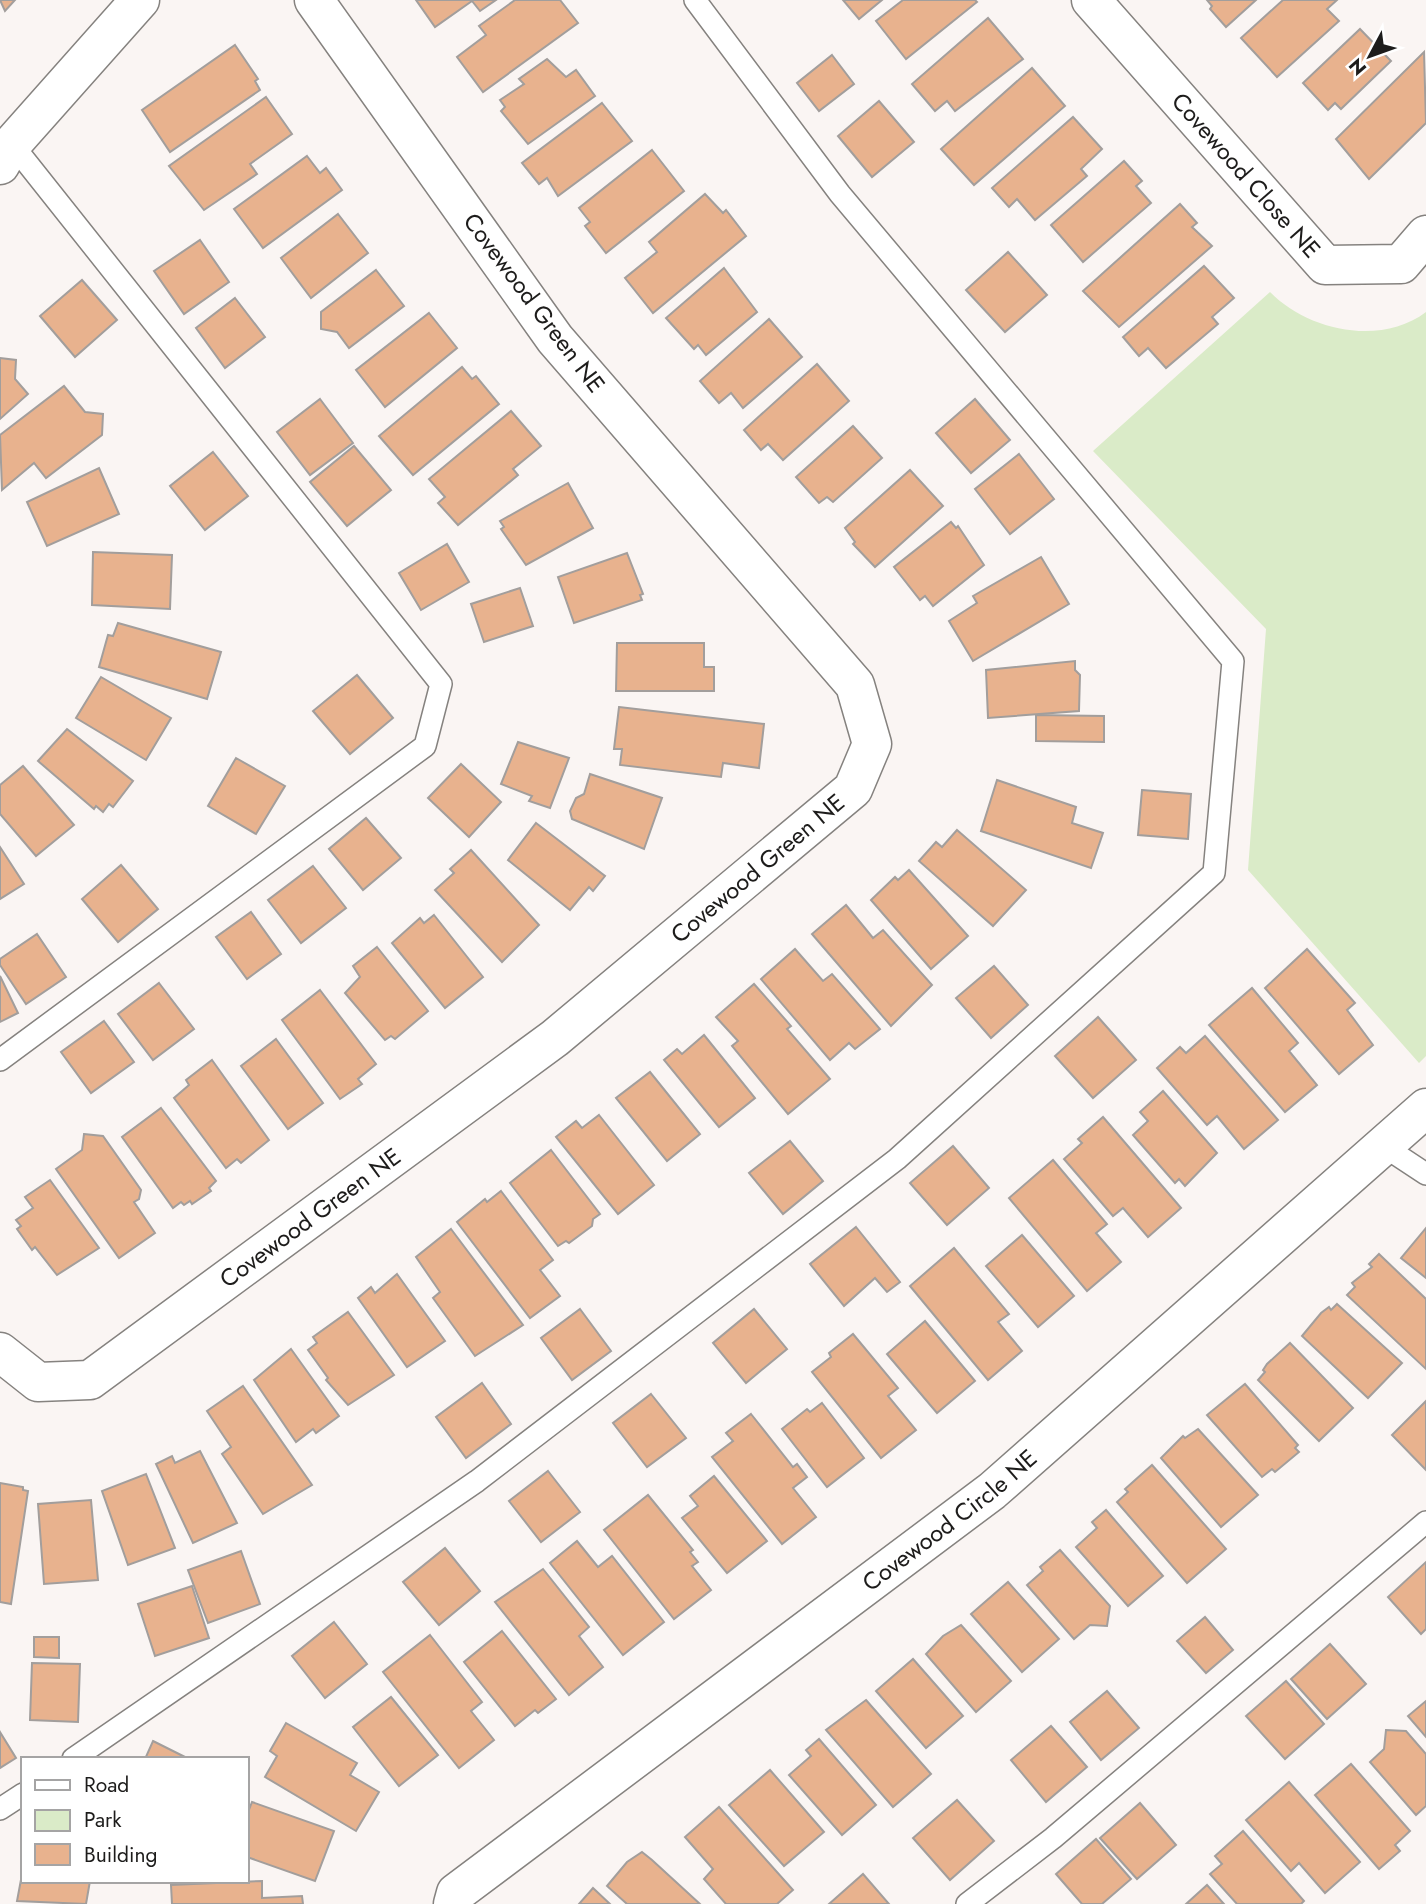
<svg xmlns="http://www.w3.org/2000/svg" width="1426" height="1904" font-family="Jost,sans-serif">
	<rect width="100%" height="100%" fill="#faf5f3"/>
	<path fill="#daebc8" d="M 1270,292 C 1307,330 1380,347 1426,312 L 1426,1056 L 1419,1063 L 1248,870 L 1266,629 L 1093,451 Z"/>
	<g fill="#e8b28e" stroke="#a29e9c" stroke-width="2">
		<polygon points="0,0 15,0 5,11"/>
		<polygon points="416,0 496,0 480,11 472,1 435,27"/>
		<polygon points="515,0 560,0 578,23 483,92 457,57 486,35 479,26"/>
		<polygon points="843,0 882,0 859,19"/>
		<polygon points="903,0 975,0 977,2 906,59 876,21"/>
		<polygon points="1207,0 1256,0 1226,27 1210,9 1212,6"/>
		<polygon points="1283,0 1337,0 1327,9 1339,21 1277,77 1241,38"/>
		<polygon points="988,18 1023,59 955,111 947,101 935,111 912,84"/>
		<polygon points="1360,29 1391,61 1341,109 1335,103 1328,110 1303,83"/>
		<polygon points="235,45 258,79 255,81 260,90 170,152 142,110"/>
		<polygon points="1424,52 1426,123 1369,179 1336,139"/>
		<polygon points="832,55 854,84 819,111 797,83"/>
		<polygon points="547,59 566,77 576,70 595,96 528,144 501,111 505,107 500,100 524,84 519,79"/>
		<polygon points="1032,68 1065,106 974,185 941,149"/>
		<polygon points="266,97 292,134 250,164 257,174 204,210 169,166"/>
		<polygon points="879,101 914,142 872,177 838,136"/>
		<polygon points="602,103 632,141 558,196 547,178 539,184 522,163"/>
		<polygon points="1073,117 1102,149 1081,169 1087,176 1035,220 1017,199 1009,207 992,188"/>
		<polygon points="652,150 684,191 606,253 585,226 590,222 579,208"/>
		<polygon points="307,156 320,173 326,168 342,190 263,248 234,209"/>
		<polygon points="1124,161 1142,181 1136,186 1151,203 1083,262 1051,225"/>
		<polygon points="705,194 723,213 726,210 746,236 653,313 625,278 657,252 649,242"/>
		<polygon points="1180,204 1197,223 1192,227 1212,246 1119,327 1083,291"/>
		<polygon points="338,214 368,253 311,298 281,258"/>
		<polygon points="200,240 229,282 184,314 154,271"/>
		<polygon points="1008,252 1047,295 1005,332 966,290"/>
		<polygon points="1204,266 1234,298 1212,317 1218,324 1166,368 1148,348 1139,356 1123,337"/>
		<polygon points="724,268 757,312 706,355 698,345 694,349 666,318"/>
		<polygon points="376,270 404,306 349,348 337,332 321,329 321,312"/>
		<polygon points="82,280 117,320 75,357 40,316"/>
		<polygon points="235,298 265,337 225,368 196,328"/>
		<polygon points="429,313 457,348 385,407 356,370"/>
		<polygon points="769,319 802,357 743,408 731,393 719,403 700,381"/>
		<polygon points="0,358 16,360 15,379 28,394 0,419"/>
		<polygon points="817,364 849,401 783,460 768,444 761,450 744,430"/>
		<polygon points="462,367 472,379 476,376 499,404 413,475 379,436"/>
		<polygon points="64,386 85,412 103,414 102,435 46,478 34,463 2,490 0,435"/>
		<polygon points="320,399 353,443 310,475 277,432"/>
		<polygon points="975,399 1010,440 971,473 936,433"/>
		<polygon points="511,411 541,446 513,469 518,475 458,525 438,503 445,497 429,479"/>
		<polygon points="853,426 882,458 833,502 827,497 819,503 796,477"/>
		<polygon points="354,446 391,490 347,526 310,482"/>
		<polygon points="213,452 248,496 205,530 170,486"/>
		<polygon points="1019,454 1054,499 1010,534 975,489"/>
		<polygon points="99,468 119,514 47,546 27,502"/>
		<polygon points="910,470 943,506 875,567 853,544 855,542 845,528"/>
		<polygon points="568,483 593,528 526,565 501,529 504,527 500,521"/>
		<polygon points="951,522 956,528 958,526 984,565 933,606 925,596 920,600 894,567"/>
		<polygon points="447,544 469,582 421,610 399,573"/>
		<polygon points="93,552 172,555 170,609 92,605"/>
		<polygon points="627,553 643,594 640,595 642,600 574,623 558,577"/>
		<polygon points="1041,557 1069,604 973,661 949,621 977,603 973,596"/>
		<polygon points="520,588 533,626 484,642 471,604"/>
		<polygon points="118,623 221,652 207,699 99,667 108,635 113,636"/>
		<polygon points="617,643 704,643 704,667 714,667 714,691 616,691"/>
		<polygon points="1075,661 1075,670 1080,675 1079,711 988,718 986,670"/>
		<polygon points="357,675 393,718 350,754 313,711"/>
		<polygon points="101,677 171,718 146,760 76,718"/>
		<polygon points="619,707 764,724 759,768 723,763 721,777 620,765 622,749 614,749"/>
		<polygon points="1036,715 1104,716 1104,742 1036,741"/>
		<polygon points="67,729 133,781 113,807 109,804 103,812 96,806 94,809 38,761"/>
		<polygon points="518,742 569,758 550,808 529,801 532,796 501,784"/>
		<polygon points="236,758 285,786 256,834 208,806"/>
		<polygon points="461,764 501,802 469,837 428,798"/>
		<polygon points="23,766 74,825 36,856 0,814 0,785"/>
		<polygon points="590,774 662,798 644,849 572,819 570,811 576,798 584,794"/>
		<polygon points="997,780 1076,807 1072,823 1103,833 1091,868 981,831"/>
		<polygon points="1142,790 1191,794 1188,839 1138,835"/>
		<polygon points="366,818 401,858 363,890 329,849"/>
		<polygon points="536,823 605,876 593,891 589,887 570,910 508,860"/>
		<polygon points="957,830 1026,890 993,926 919,861 936,842 942,847"/>
		<polygon points="0,847 24,884 0,899"/>
		<polygon points="471,850 539,925 502,962 435,890 454,873 450,869"/>
		<polygon points="121,865 158,909 118,942 82,899"/>
		<polygon points="313,866 346,908 301,943 268,900"/>
		<polygon points="909,870 968,936 931,969 871,900 895,877 898,880"/>
		<polygon points="846,905 873,938 883,930 932,985 891,1026 812,934"/>
		<polygon points="251,912 281,954 247,979 216,937"/>
		<polygon points="434,915 483,977 445,1008 392,943 420,918 424,923"/>
		<polygon points="37,934 66,977 26,1004 0,965 0,959"/>
		<polygon points="377,947 428,1011 395,1039 391,1036 385,1040 345,993 360,977 353,966"/>
		<polygon points="795,949 823,981 832,974 880,1029 855,1049 849,1043 830,1060 761,979"/>
		<polygon points="1307,949 1355,1003 1347,1010 1373,1045 1339,1074 1265,988"/>
		<polygon points="994,966 1028,1005 991,1038 956,998"/>
		<polygon points="0,976 18,1013 0,1022"/>
		<polygon points="159,983 194,1029 153,1060 118,1014"/>
		<polygon points="754,984 791,1026 787,1029 830,1079 788,1114 732,1046 738,1041 716,1017"/>
		<polygon points="1252,988 1298,1043 1289,1051 1317,1085 1285,1112 1209,1025"/>
		<polygon points="320,990 376,1064 358,1079 362,1084 340,1099 282,1020"/>
		<polygon points="1098,1017 1136,1060 1093,1098 1055,1056"/>
		<polygon points="104,1021 134,1062 91,1093 61,1052"/>
		<polygon points="704,1035 755,1098 719,1127 664,1060 677,1049 682,1054"/>
		<polygon points="1205,1036 1278,1120 1244,1149 1217,1116 1207,1125 1157,1068 1180,1047 1186,1053"/>
		<polygon points="276,1039 323,1103 288,1129 241,1066"/>
		<polygon points="212,1060 269,1140 241,1163 237,1159 226,1168 174,1098 189,1085 186,1080"/>
		<polygon points="650,1072 700,1134 667,1161 616,1098"/>
		<polygon points="1163,1091 1217,1153 1185,1186 1179,1179 1175,1183 1133,1135 1148,1121 1140,1112"/>
		<polygon points="161,1108 216,1181 209,1188 211,1191 192,1204 190,1201 184,1205 181,1202 173,1208 122,1137"/>
		<polygon points="599,1115 654,1185 618,1214 556,1137 576,1121 582,1128"/>
		<polygon points="1103,1117 1181,1208 1148,1237 1123,1208 1113,1216 1064,1159 1082,1143 1078,1139"/>
		<polygon points="84,1134 103,1136 141,1190 139,1199 134,1202 155,1233 119,1258 56,1169 82,1150"/>
		<polygon points="790,1141 823,1181 783,1214 749,1173"/>
		<polygon points="953,1146 989,1188 947,1225 910,1183"/>
		<polygon points="551,1150 600,1214 593,1219 592,1226 569,1243 566,1241 558,1246 510,1183"/>
		<polygon points="1053,1160 1107,1224 1096,1233 1121,1262 1087,1291 1009,1198"/>
		<polygon points="50,1180 99,1248 57,1275 35,1247 32,1250 17,1229 21,1226 16,1220 33,1208 25,1197"/>
		<polygon points="501,1191 553,1260 540,1270 560,1296 530,1318 457,1222 485,1199 487,1202"/>
		<polygon points="856,1227 900,1282 887,1292 875,1278 844,1306 810,1264"/>
		<polygon points="1426,1228 1426,1278 1401,1258"/>
		<polygon points="451,1229 523,1325 475,1356 433,1298 440,1292 416,1257"/>
		<polygon points="1022,1235 1074,1296 1038,1327 986,1266"/>
		<polygon points="954,1248 1009,1314 998,1322 1022,1351 988,1380 910,1286"/>
		<polygon points="1379,1254 1426,1299 1426,1369 1347,1295 1355,1287 1352,1283 1372,1267 1369,1264"/>
		<polygon points="397,1274 445,1341 407,1367 358,1298 371,1287 375,1293"/>
		<polygon points="1337,1304 1402,1363 1368,1398 1302,1336 1321,1313 1329,1307 1331,1310"/>
		<polygon points="580,1309 611,1351 572,1380 541,1338"/>
		<polygon points="754,1309 787,1349 746,1383 713,1343"/>
		<polygon points="348,1312 394,1375 348,1405 326,1380 328,1378 308,1350 317,1343 313,1337"/>
		<polygon points="925,1321 975,1381 937,1413 887,1354"/>
		<polygon points="853,1334 898,1388 888,1396 916,1430 881,1458 812,1372 831,1357 829,1353"/>
		<polygon points="1290,1343 1353,1408 1319,1441 1258,1380 1265,1372 1263,1370 1267,1364"/>
		<polygon points="291,1349 339,1416 316,1433 313,1429 296,1442 254,1380"/>
		<polygon points="482,1383 511,1424 466,1458 436,1417"/>
		<polygon points="1245,1384 1298,1445 1295,1448 1299,1452 1275,1472 1272,1469 1262,1477 1207,1415"/>
		<polygon points="243,1386 312,1485 263,1514 222,1454 231,1447 207,1411"/>
		<polygon points="651,1394 686,1438 647,1467 613,1423"/>
		<polygon points="1426,1401 1426,1470 1392,1435"/>
		<polygon points="822,1403 864,1458 827,1487 782,1429 807,1409 810,1412"/>
		<polygon points="751,1414 793,1467 797,1464 807,1477 793,1488 816,1517 782,1544 712,1457 733,1441 726,1433"/>
		<polygon points="1198,1429 1258,1495 1221,1527 1161,1458 1183,1436 1185,1438"/>
		<polygon points="200,1451 237,1523 193,1543 156,1464 172,1456 175,1463"/>
		<polygon points="1152,1465 1226,1549 1187,1583 1117,1502 1128,1492 1125,1489"/>
		<polygon points="548,1471 580,1512 541,1542 509,1501"/>
		<polygon points="146,1474 175,1548 128,1565 102,1491"/>
		<polygon points="714,1476 767,1541 727,1573 682,1518 698,1506 690,1496"/>
		<polygon points="0,1483 23,1487 23,1490 28,1491 11,1604 0,1602"/>
		<polygon points="648,1495 693,1550 690,1552 698,1562 692,1566 711,1590 674,1619 604,1530"/>
		<polygon points="91,1500 98,1580 44,1584 38,1504"/>
		<polygon points="1106,1510 1163,1576 1128,1606 1076,1547 1097,1528 1092,1522"/>
		<polygon points="577,1541 598,1567 612,1556 664,1622 623,1655 550,1563"/>
		<polygon points="445,1548 480,1591 439,1625 403,1582"/>
		<polygon points="1060,1550 1110,1606 1107,1626 1090,1625 1074,1639 1027,1585 1043,1571 1040,1567"/>
		<polygon points="241,1551 260,1604 208,1623 188,1570"/>
		<polygon points="1426,1562 1426,1629 1421,1634 1388,1597"/>
		<polygon points="543,1569 589,1627 579,1636 603,1667 569,1695 495,1602"/>
		<polygon points="1008,1582 1059,1639 1022,1672 971,1614"/>
		<polygon points="192,1586 209,1638 155,1656 138,1604"/>
		<polygon points="1205,1617 1233,1650 1206,1673 1177,1641"/>
		<polygon points="334,1622 367,1664 325,1698 292,1656"/>
		<polygon points="961,1625 1011,1681 976,1712 926,1654 943,1636"/>
		<polygon points="502,1631 556,1699 538,1713 535,1710 515,1726 464,1662"/>
		<polygon points="430,1635 482,1702 471,1711 494,1740 459,1768 383,1672"/>
		<polygon points="34,1637 59,1637 59,1658 34,1657"/>
		<polygon points="1330,1644 1366,1684 1327,1719 1291,1679"/>
		<polygon points="913,1659 963,1716 926,1748 876,1691"/>
		<polygon points="32,1663 80,1664 78,1722 30,1720"/>
		<polygon points="1286,1681 1324,1724 1285,1759 1246,1716"/>
		<polygon points="1107,1691 1139,1728 1101,1760 1070,1722"/>
		<polygon points="391,1697 438,1755 399,1786 353,1727"/>
		<polygon points="866,1700 931,1774 893,1807 826,1730"/>
		<polygon points="1426,1701 1426,1737 1408,1716"/>
		<polygon points="286,1723 357,1763 350,1775 379,1792 356,1831 265,1777 277,1756 270,1751"/>
		<polygon points="1051,1726 1087,1767 1046,1802 1011,1760"/>
		<polygon points="1386,1730 1406,1731 1426,1754 1426,1806 1416,1815 1370,1762 1384,1749"/>
		<polygon points="0,1732 16,1758 0,1768"/>
		<polygon points="819,1739 876,1805 842,1835 789,1775 811,1756 806,1750"/>
		<polygon points="153,1741 189,1759 145,1759"/>
		<polygon points="1351,1764 1410,1831 1395,1845 1400,1851 1379,1869 1315,1795"/>
		<polygon points="770,1770 824,1832 784,1866 729,1805"/>
		<polygon points="1289,1782 1360,1862 1325,1893 1299,1863 1291,1871 1246,1820"/>
		<polygon points="957,1800 994,1841 950,1880 913,1838"/>
		<polygon points="252,1802 334,1831 315,1881 247,1857 247,1815"/>
		<polygon points="1140,1803 1176,1845 1137,1879 1100,1838"/>
		<polygon points="719,1807 793,1890 777,1904 726,1904 704,1879 713,1869 685,1837"/>
		<polygon points="1243,1831 1304,1901 1301,1904 1237,1904 1210,1874 1222,1864 1215,1856"/>
		<polygon points="1096,1839 1131,1879 1102,1904 1082,1904 1056,1874"/>
		<polygon points="642,1852 652,1860 700,1904 627,1904 607,1886 627,1862"/>
		<polygon points="23,1869 23,1881 90,1881 86,1904 17,1901"/>
		<polygon points="863,1874 889,1904 829,1904"/>
		<polygon points="262,1881 262,1898 302,1896 303,1904 172,1904 171,1885"/>
		<polygon points="1207,1885 1224,1904 1186,1904"/>
		<polygon points="593,1888 610,1904 579,1904"/>
	</g>
	<g fill="none" stroke-linecap="round" stroke-linejoin="round">
		<g stroke="#85827f" stroke-width="24">
			<g id="lane">
				<polyline points="0,1060 425,746 441,684 12,144"/>
				<polyline points="1382,1145 1426,1174"/>
				<polyline points="73,1759 477,1481 897,1159 1214,873 1233,661 840,194 695,0"/>
				<polyline points="0,1809 23,1794"/>
				<polyline points="967,1904 1053,1838 1426,1522"/>
			</g>
		</g>
		<g stroke="#85827f" stroke-width="41">
			<g id="street">
				<path id="s1" d="M 1091,0 L 1325,265 L 1401,264 L 1426,235"/>
				<polyline points="0,165 12,144 140,0"/>
				<path id="s2" d="M 0,1352 L 38,1382 L 90,1380 L 555,1038 L 853,789 L 872,744 L 855,685 L 555,339 L 314,0"/>
				<path id="s3" d="M 453,1904 L 456,1893 L 992,1491 L 1426,1108"/>
			</g>
		</g>
		<use href="#lane" stroke="#fff" stroke-width="21"/>
		<use href="#street" stroke="#fff" stroke-width="38"/>
	</g>
	<g text-anchor="middle" stroke-width="6" stroke-linejoin="round" paint-order="stroke">
		<g font-size="24" fill="#1d1c1b" stroke="#fff">
			<text dy="8" stroke="none"><textPath href="#s1" startOffset="234">Covewood Close NE</textPath></text>
			<text transform="translate(534 303) rotate(53)" y="8">Covewood Green NE</text>
			<text dy="8" stroke="none"><textPath href="#s2" startOffset="942">Covewood Green NE</textPath></text>
			<text dy="8" stroke="none"><textPath href="#s2" startOffset="374">Covewood Green NE</textPath></text>
			<text dy="8" stroke="none"><textPath href="#s3" startOffset="630">Covewood Circle NE</textPath></text>
		</g>
	</g>
	<rect x="21" y="1757" width="228" height="126" fill="#ffffff" stroke="#a5a4a4" stroke-width="2"/>
	<rect x="35" y="1780" width="35" height="10" fill="#ffffff" stroke="#a5a4a4" stroke-width="2"/>
	<text x="84" y="1792" font-size="21" fill="#1d1c1b">Road</text>
	<rect x="35" y="1810" width="35" height="21" fill="#daebc8" stroke="#a5a4a4" stroke-width="2"/>
	<text x="84" y="1827" font-size="21" fill="#1d1c1b">Park</text>
	<rect x="35" y="1844" width="35" height="21" fill="#e8b28e" stroke="#a5a4a4" stroke-width="2"/>
	<text x="84" y="1862" font-size="21" fill="#1d1c1b">Building</text>
	<g transform="translate(1370 56) rotate(229)" stroke="#ffffff" stroke-width="5" paint-order="stroke">
	<path d="M0-5L12 26L0 18L-12 26Z" fill="#1d1c1b"/>
	<text y="-10" font-size="19" font-weight="bold" text-anchor="middle" fill="#1d1c1b">N</text>
	</g>
</svg>
